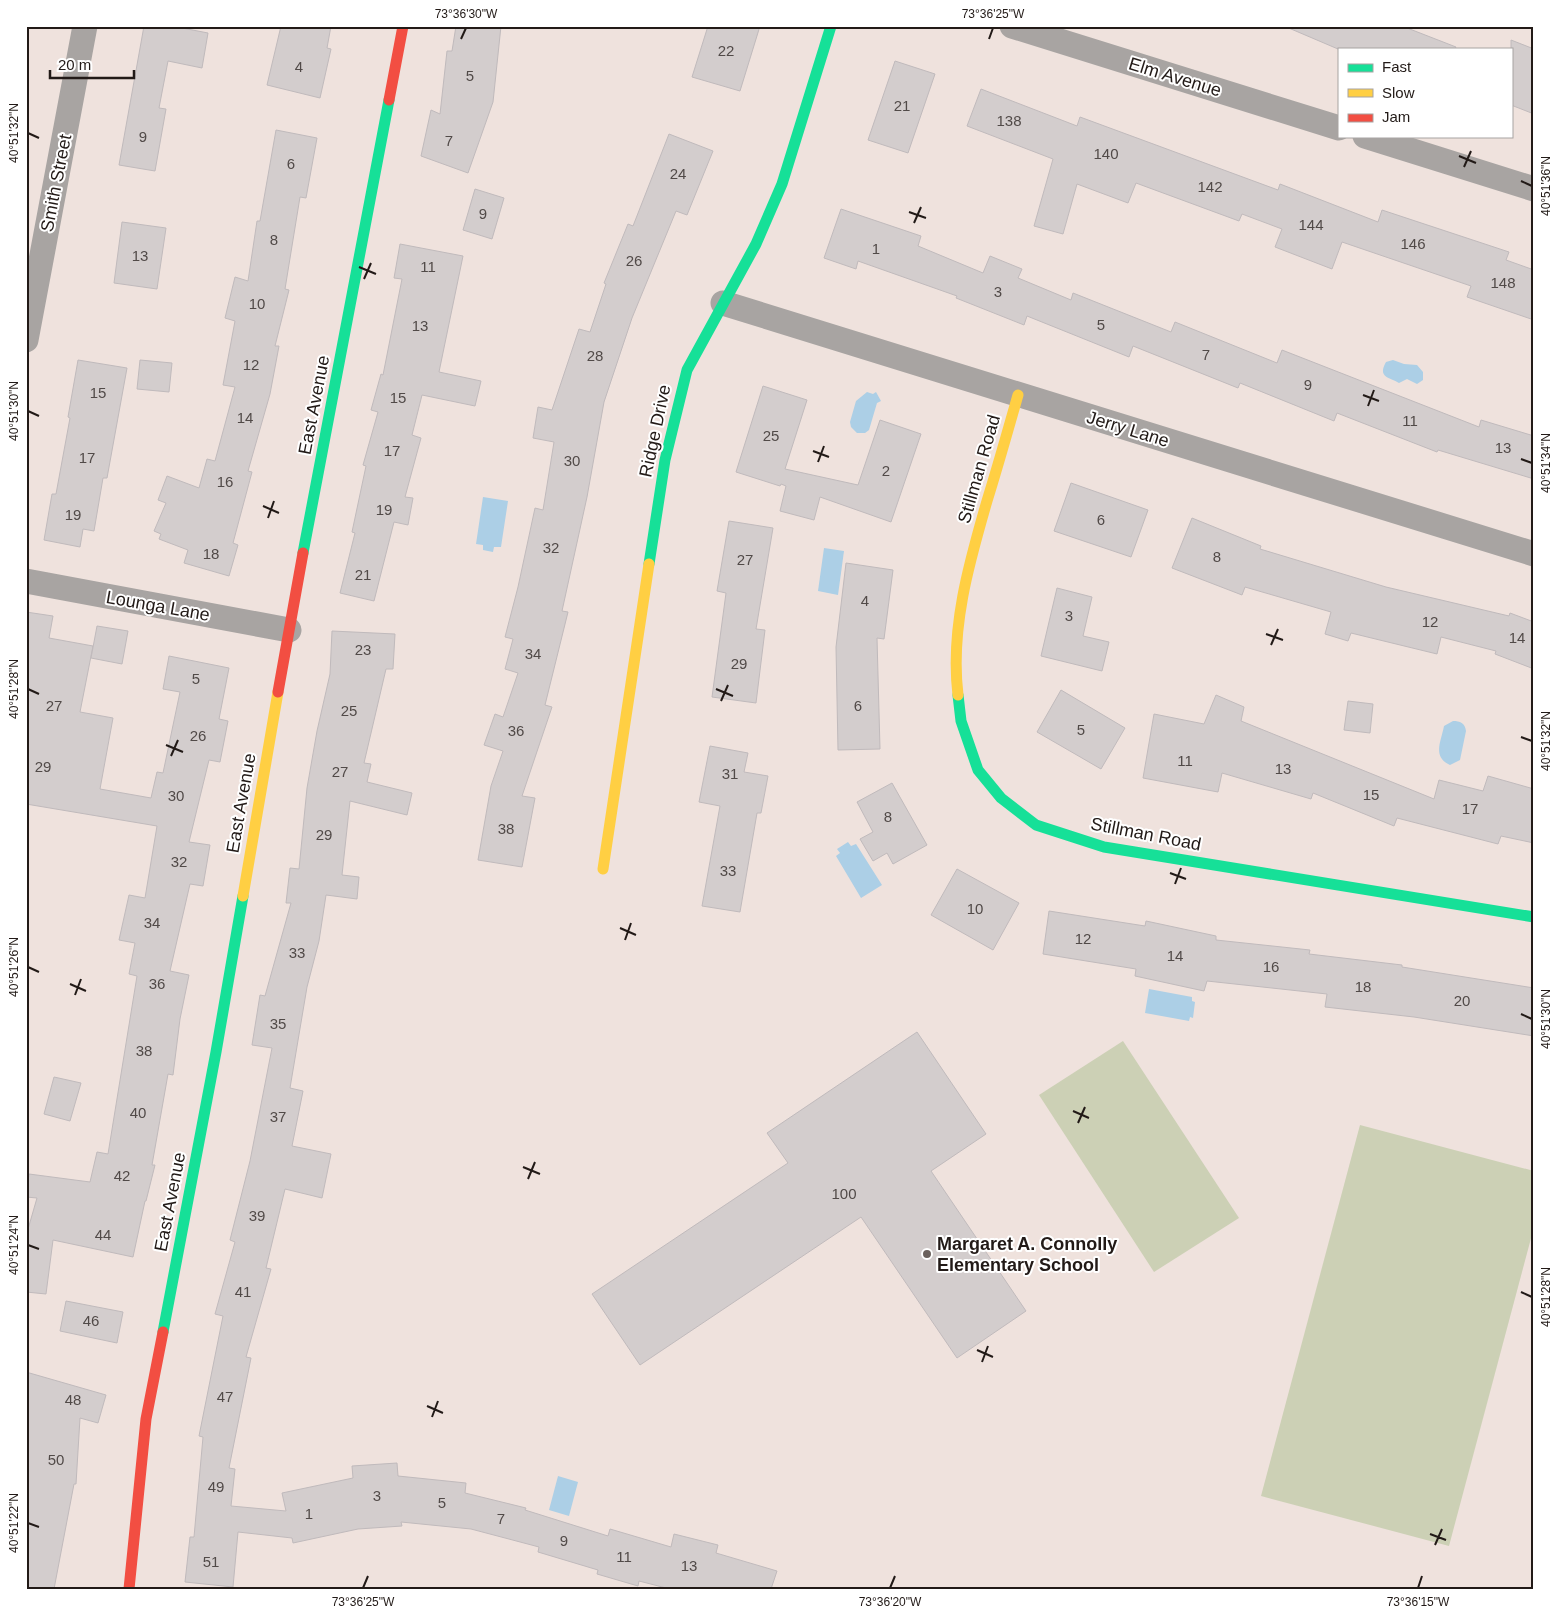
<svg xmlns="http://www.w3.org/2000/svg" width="1560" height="1615" font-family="Arial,sans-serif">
	<rect width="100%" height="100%" fill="#efe2dd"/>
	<g fill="#ccd0b5">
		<polygon points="1123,1041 1239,1218 1154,1272 1039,1095"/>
		<polygon points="1360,1125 1534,1171 1534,1227 1449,1546 1261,1496"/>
	</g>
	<g fill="#accfe6">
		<path d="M 1393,360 L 1404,364 L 1417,365 L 1423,372 L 1423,380 L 1417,384 L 1407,379 L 1399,383 C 1390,377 1377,378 1386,362 Z"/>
		<polygon points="867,392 873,394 876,392 881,401 877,403 869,430 865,433 857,433 851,427 850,422 856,401"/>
		<polygon points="483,497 508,501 501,547 494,547 493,552 483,550 483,545 476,544"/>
		<polygon points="824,548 844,551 838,595 818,591"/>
		<path d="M 1453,721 C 1460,721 1465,723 1466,731 L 1460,760 L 1450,765 C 1432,757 1441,742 1444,726 Z"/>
		<polygon points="848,842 851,846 856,844 882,885 861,898 836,856 840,853 837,849"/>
		<polygon points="1149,989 1192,997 1192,1001 1195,1002 1193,1018 1190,1017 1189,1021 1145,1013"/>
		<polygon points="558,1476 578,1482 569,1516 549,1510"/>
	</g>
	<g fill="#d3cdcd" stroke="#c0babc">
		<polygon points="144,26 172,26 208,33 202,68 168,61 159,108 166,109 155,171 119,165"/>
		<polygon points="281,26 331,26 327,48 331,49 320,98 267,85"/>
		<polygon points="456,26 501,26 493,102 468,173 421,156 431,110 440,114 447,51 452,51"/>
		<polygon points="708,26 760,26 740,91 692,77"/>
		<polygon points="1284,26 1402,26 1456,47 1455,49 1338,49"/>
		<polygon points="1511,40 1534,49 1534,114 1511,105"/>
		<polygon points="895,61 935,74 908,153 868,140"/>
		<polygon points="981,89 1077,126 1080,117 1278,190 1280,184 1378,222 1382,210 1509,252 1506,260 1534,270 1534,320 1467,297 1471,286 1342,242 1332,269 1275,247 1282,229 1242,214 1239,221 1136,183 1128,203 1077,184 1063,234 1034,226 1053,159 967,126"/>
		<polygon points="276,130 317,138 306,198 300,197 285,289 289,290 275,346 279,346 270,394 248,471 252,472 233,543 238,545 229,576 184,563 188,550 159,539 161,534 154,531 166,503 158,500 167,476 199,488 207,459 215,461 235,387 223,385 235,321 225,318 235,277 248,281 257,221 260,221"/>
		<polygon points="669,134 713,151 687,215 676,211 632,318 604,402 587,497 562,611 568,612 545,705 552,707 522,796 535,798 522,867 478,860 491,786 503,751 484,745 495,714 503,717 518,673 505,669 513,639 505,637 518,587 535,508 543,510 554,442 533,438 538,407 552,410 579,329 590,332 606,284 604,283 628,224 633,226"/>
		<polygon points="475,189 504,198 492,239 463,230"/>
		<polygon points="841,209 921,236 918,246 983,273 990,256 1022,269 1018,278 1071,300 1073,293 1171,332 1175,322 1277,363 1282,350 1479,427 1481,420 1534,436 1534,479 1438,450 1437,452 1337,413 1334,421 1240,383 1238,388 1133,346 1129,357 1027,316 1024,325 956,298 957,296 858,261 856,269 824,258"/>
		<polygon points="122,222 166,228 157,289 114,283"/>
		<polygon points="400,244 463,256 439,372 481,381 475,406 422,395 412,435 421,438 405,497 413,498 408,525 394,522 374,601 340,593 355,533 352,532 366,466 363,465 378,412 371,410 381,374 383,375 402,279 394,278"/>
		<polygon points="78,360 127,368 107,478 103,478 94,531 83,529 80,547 44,540 52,494 56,494 70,418 68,417"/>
		<polygon points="140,360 172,363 169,392 137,389"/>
		<polygon points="763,386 807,400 785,469 858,485 880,420 921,434 891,522 820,497 814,520 780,511 786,486 781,484 780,486 736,472"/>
		<polygon points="1071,483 1148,510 1131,557 1054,531"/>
		<polygon points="1192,518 1261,546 1260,549 1386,587 1509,616 1510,613 1534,622 1534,669 1495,654 1496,651 1441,637 1437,654 1351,633 1348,641 1325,634 1331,612 1245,587 1242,595 1172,568"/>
		<polygon points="729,521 773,528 756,629 765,630 756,703 712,697 726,593 717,591"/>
		<polygon points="846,563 893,570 884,639 877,638 880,749 838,750 836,647"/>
		<polygon points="1057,588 1092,597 1083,636 1109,642 1102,671 1041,656"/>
		<polygon points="26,612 53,616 49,638 93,646 80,712 113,718 100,789 151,798 157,772 163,773 180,692 163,689 169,656 229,668 219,719 228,721 220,762 209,760 189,842 210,845 203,886 190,884 170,971 189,975 180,1019 173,1075 168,1074 152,1165 155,1165 146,1201 145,1201 133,1257 53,1240 46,1294 26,1292 26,1236 37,1198 26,1197 29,1174 90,1182 97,1152 108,1154 137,976 129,974 135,943 119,940 129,895 145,898 157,826 26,804"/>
		<polygon points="97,626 128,631 122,664 91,658"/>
		<polygon points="332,631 395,634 393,669 386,669 364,763 371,764 367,782 412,793 407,815 350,801 342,875 359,877 357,899 326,895 319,941 307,987 290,1088 303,1091 292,1146 331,1154 322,1198 285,1189 266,1268 271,1269 246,1357 251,1358 229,1468 235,1469 231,1506 286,1511 282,1493 353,1478 352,1466 397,1463 398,1476 466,1483 465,1493 526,1508 525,1510 608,1536 610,1529 671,1547 674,1534 718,1545 716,1553 777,1571 771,1589 670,1589 639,1581 638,1586 597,1574 598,1570 538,1552 539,1547 471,1529 401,1522 402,1526 358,1529 293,1543 292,1538 238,1532 233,1587 185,1582 190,1537 194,1537 203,1437 199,1436 223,1316 215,1314 235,1242 230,1240 250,1161 272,1048 252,1045 260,995 265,996 291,903 286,903 290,868 299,869 307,788 317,731 330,674"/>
		<polygon points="1061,690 1125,728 1101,769 1037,732"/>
		<polygon points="1216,695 1244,707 1241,721 1434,799 1439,780 1483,791 1488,776 1534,789 1534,843 1501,836 1498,844 1397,818 1394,826 1313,793 1311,799 1222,773 1218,792 1143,778 1154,714 1204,724"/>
		<polygon points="1348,701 1373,704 1370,733 1344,730"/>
		<polygon points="710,746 748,753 744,772 768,776 761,813 757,813 740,912 702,906 720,806 699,802"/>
		<polygon points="892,783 927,845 893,864 887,853 873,861 860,839 873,832 857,802"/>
		<polygon points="957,869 1019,903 993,950 931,915"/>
		<polygon points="1049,911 1145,926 1146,921 1216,936 1216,940 1310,950 1309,954 1402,965 1402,967 1534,988 1534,1036 1414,1017 1325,1007 1327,994 1207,981 1204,991 1135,976 1136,969 1043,954"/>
		<polygon points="917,1032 986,1134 931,1171 1026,1311 957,1358 861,1217 640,1365 592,1294 788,1163 767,1133"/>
		<polygon points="54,1077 81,1083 70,1121 44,1114"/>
		<polygon points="66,1301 123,1312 117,1343 60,1331"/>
		<polygon points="26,1372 106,1395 98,1423 80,1418 76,1484 74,1484 54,1589 26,1589"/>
	</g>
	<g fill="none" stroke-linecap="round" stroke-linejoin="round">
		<g stroke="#a8a4a2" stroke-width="25">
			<polyline points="1012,26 1339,128"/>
			<polyline points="1365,136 1534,189"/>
			<polyline points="723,303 1534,554"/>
			<polyline points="26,340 85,26"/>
			<polyline points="26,581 289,630"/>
		</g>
		<g stroke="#16e098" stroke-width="11">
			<polyline points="303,553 389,100"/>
			<polyline points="649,564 665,460 687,370 756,244 782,184 831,26"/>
			<polyline points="958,695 961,721 978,770 1001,798 1036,825 1104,847 1534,917"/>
			<polyline points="163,1332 216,1052 243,896"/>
		</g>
		<g stroke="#ffcf43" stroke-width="11">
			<path d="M 958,695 C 950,629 969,563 987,501 C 998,466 1008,430 1018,395"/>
			<polyline points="603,869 649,564"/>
			<polyline points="243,896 278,692"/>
		</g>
		<g stroke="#f24e42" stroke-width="11">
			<polyline points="389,100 403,26"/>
			<polyline points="278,692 303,553"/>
			<polyline points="129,1589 146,1419 163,1332"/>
		</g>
	</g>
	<path fill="none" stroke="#221a17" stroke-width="2" d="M 461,39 L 466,28M 989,39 L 993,28M 28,133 L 39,138M 1459,156 L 1476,163M 1464,167 L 1471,151M 1521,181 L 1532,186M 909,212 L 926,218M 914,223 L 921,207M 359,267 L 376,274M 364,279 L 371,263M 1363,395 L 1379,401M 1368,406 L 1374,390M 28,411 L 39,416M 813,451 L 829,457M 1521,459 L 1532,463M 818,462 L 824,446M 263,506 L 279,513M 268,518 L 274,501M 1266,634 L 1283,640M 1271,645 L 1278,629M 28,689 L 39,694M 716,689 L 733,696M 721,701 L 728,685M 1521,737 L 1532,741M 166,745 L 183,752M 171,756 L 178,740M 1170,873 L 1186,879M 1175,884 L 1181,868M 620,928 L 636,935M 625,940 L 631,923M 28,967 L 39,972M 70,984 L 86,991M 75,995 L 81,979M 1521,1014 L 1532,1019M 1073,1111 L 1089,1118M 1078,1123 L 1085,1107M 523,1167 L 540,1174M 528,1179 L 535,1162M 28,1245 L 39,1249M 1521,1292 L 1532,1297M 977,1350 L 993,1357M 982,1362 L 988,1346M 427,1406 L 443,1413M 432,1417 L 438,1401M 28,1523 L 39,1527M 1430,1534 L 1446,1540M 1435,1545 L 1442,1529M 363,1588 L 368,1576M 890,1588 L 895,1576M 1418,1588 L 1422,1576"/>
	<circle fill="#6a605c" stroke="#fff" stroke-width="2" cx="927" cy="1254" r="5"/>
	<g text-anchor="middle" stroke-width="4" stroke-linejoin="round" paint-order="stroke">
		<g font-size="15" fill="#514a48">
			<text x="726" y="56">22</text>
			<text x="299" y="72">4</text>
			<text x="470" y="81">5</text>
			<text x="902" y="111">21</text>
			<text x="1009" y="126">138</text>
			<text x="143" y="142">9</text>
			<text x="449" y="146">7</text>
			<text x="1106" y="159">140</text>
			<text x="291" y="169">6</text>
			<text x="678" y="179">24</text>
			<text x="1210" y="192">142</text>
			<text x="483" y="219">9</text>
			<text x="1311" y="230">144</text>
			<text x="274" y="245">8</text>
			<text x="1413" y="249">146</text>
			<text x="876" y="254">1</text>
			<text x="140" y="261">13</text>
			<text x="634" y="266">26</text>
			<text x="428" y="272">11</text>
			<text x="1503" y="288">148</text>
			<text x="998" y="297">3</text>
			<text x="257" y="309">10</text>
			<text x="1101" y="330">5</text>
			<text x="420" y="331">13</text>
			<text x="1206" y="360">7</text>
			<text x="595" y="361">28</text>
			<text x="251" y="370">12</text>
			<text x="1308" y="390">9</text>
			<text x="98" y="398">15</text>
			<text x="398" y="403">15</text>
			<text x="245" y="423">14</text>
			<text x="1410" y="426">11</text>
			<text x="771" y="441">25</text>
			<text x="1503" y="453">13</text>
			<text x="392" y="456">17</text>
			<text x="87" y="463">17</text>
			<text x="572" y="466">30</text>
			<text x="886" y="476">2</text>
			<text x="225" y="487">16</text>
			<text x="384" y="515">19</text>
			<text x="73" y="520">19</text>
			<text x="1101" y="525">6</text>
			<text x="551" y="553">32</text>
			<text x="211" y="559">18</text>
			<text x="1217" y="562">8</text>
			<text x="745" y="565">27</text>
			<text x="363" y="580">21</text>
			<text x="865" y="606">4</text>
			<text x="1069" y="621">3</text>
			<text x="1430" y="627">12</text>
			<text x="1517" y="643">14</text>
			<text x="363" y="655">23</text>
			<text x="533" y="659">34</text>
			<text x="739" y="669">29</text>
			<text x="196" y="684">5</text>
			<text x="54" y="711">27</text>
			<text x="858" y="711">6</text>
			<text x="349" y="716">25</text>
			<text x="1081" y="735">5</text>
			<text x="516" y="736">36</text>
			<text x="198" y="741">26</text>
			<text x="1185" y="766">11</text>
			<text x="43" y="772">29</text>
			<text x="1283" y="774">13</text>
			<text x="340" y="777">27</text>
			<text x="730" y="779">31</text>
			<text x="1371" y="800">15</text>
			<text x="176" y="801">30</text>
			<text x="1470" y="814">17</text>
			<text x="888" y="822">8</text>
			<text x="506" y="834">38</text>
			<text x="324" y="840">29</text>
			<text x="179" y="867">32</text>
			<text x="728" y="876">33</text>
			<text x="975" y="914">10</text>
			<text x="152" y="928">34</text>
			<text x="1083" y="944">12</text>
			<text x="297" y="958">33</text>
			<text x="1175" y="961">14</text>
			<text x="1271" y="972">16</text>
			<text x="157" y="989">36</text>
			<text x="1363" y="992">18</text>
			<text x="1462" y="1006">20</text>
			<text x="278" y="1029">35</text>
			<text x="144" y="1056">38</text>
			<text x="138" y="1118">40</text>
			<text x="278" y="1122">37</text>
			<text x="122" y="1181">42</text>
			<text x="844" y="1199">100</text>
			<text x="257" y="1221">39</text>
			<text x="103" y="1240">44</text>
			<text x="243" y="1297">41</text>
			<text x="91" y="1326">46</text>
			<text x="225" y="1402">47</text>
			<text x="73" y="1405">48</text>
			<text x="56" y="1465">50</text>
			<text x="216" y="1492">49</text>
			<text x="377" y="1501">3</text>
			<text x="442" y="1508">5</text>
			<text x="309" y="1519">1</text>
			<text x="501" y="1524">7</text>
			<text x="564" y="1546">9</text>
			<text x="624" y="1562">11</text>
			<text x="211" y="1567">51</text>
			<text x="689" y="1571">13</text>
		</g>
		<g font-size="18" fill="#221a17" stroke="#fff">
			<text transform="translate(1175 77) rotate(17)" y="6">Elm Avenue</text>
			<text transform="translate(56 183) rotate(-79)" y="6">Smith Street</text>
			<text transform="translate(314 405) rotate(-79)" y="6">East Avenue</text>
			<text transform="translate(1128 429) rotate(17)" y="6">Jerry Lane</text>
			<text transform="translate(655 431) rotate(-78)" y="6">Ridge Drive</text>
			<text transform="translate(979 469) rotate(-74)" y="6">Stillman Road</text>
			<text transform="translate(158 606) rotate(10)" y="6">Lounga Lane</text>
			<text transform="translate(241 803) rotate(-80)" y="6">East Avenue</text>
			<text transform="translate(1146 834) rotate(11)" y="6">Stillman Road</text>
			<text transform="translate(170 1202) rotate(-79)" y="6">East Avenue</text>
		</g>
		<g font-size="18" font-weight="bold" fill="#221a17" stroke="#fff" text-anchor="start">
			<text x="937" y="1250">Margaret A. Connolly<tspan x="937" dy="21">Elementary School</tspan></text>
		</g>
	</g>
	<rect width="1560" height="1615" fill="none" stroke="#ffffff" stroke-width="55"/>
	<rect x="1338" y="48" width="175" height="90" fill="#ffffff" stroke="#a7a3a2"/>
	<rect x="1348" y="64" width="25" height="8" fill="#16e098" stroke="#a7a3a2"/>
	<text x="1382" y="72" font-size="15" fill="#221a17">Fast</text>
	<rect x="1348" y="89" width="25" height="8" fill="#ffcf43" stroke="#a7a3a2"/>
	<text x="1382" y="98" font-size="15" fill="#221a17">Slow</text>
	<rect x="1348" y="114" width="25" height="8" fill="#f24e42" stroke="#a7a3a2"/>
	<text x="1382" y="122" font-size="15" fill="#221a17">Jam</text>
	<path d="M50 70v8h84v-8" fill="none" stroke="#221a17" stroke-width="2.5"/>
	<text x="58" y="70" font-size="15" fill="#221a17" stroke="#ffffff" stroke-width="4" paint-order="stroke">20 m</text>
	<rect x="28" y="28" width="1504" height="1560" fill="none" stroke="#221a17" stroke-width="2"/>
	<g font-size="12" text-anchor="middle" fill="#221a17">
		<text x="466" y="18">73°36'30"W</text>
		<text x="993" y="18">73°36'25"W</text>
		<text transform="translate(14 133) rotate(-90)" y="4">40°51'32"N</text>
		<text transform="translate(1546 186) rotate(-90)" y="4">40°51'36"N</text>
		<text transform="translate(14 411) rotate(-90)" y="4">40°51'30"N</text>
		<text transform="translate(1546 463) rotate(-90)" y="4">40°51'34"N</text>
		<text transform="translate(14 689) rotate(-90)" y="4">40°51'28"N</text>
		<text transform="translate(1546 741) rotate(-90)" y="4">40°51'32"N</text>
		<text transform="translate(14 967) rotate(-90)" y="4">40°51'26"N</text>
		<text transform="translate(1546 1019) rotate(-90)" y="4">40°51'30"N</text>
		<text transform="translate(14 1245) rotate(-90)" y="4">40°51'24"N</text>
		<text transform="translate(1546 1297) rotate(-90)" y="4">40°51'28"N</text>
		<text transform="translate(14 1523) rotate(-90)" y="4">40°51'22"N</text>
		<text x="363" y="1606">73°36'25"W</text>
		<text x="890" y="1606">73°36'20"W</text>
		<text x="1418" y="1606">73°36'15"W</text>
	</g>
</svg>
